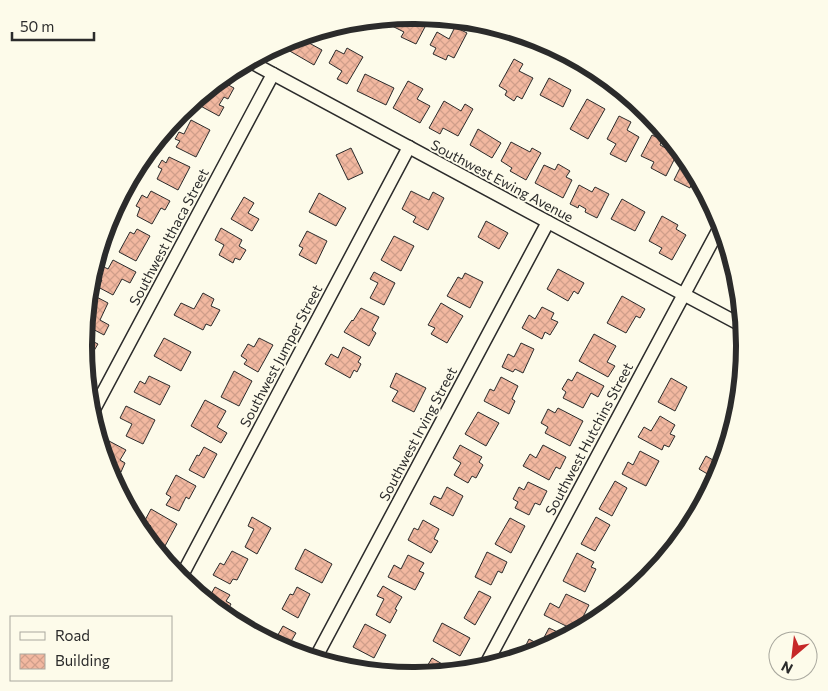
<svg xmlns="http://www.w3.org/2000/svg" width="828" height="691" font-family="Commissioner,sans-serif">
	<defs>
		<pattern id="building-cross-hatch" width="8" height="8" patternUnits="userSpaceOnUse" patternTransform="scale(1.25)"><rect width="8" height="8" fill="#f2b8a0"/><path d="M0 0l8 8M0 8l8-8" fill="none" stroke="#d09e8a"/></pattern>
	</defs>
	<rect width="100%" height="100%" fill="#fdfbea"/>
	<g fill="url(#building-cross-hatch)" stroke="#2b2b2b">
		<polygon points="414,15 416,15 414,19 426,25 416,44 401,37 404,32 392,26 397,17"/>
		<polygon points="455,27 467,33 454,58 448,55 446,60 433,54 436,48 430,45 437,32 449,39"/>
		<polygon points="298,37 322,50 314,65 288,50 295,38"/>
		<polygon points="347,48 363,57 347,84 337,79 342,71 329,63 336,50 344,54"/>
		<polygon points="514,59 523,64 519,71 533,78 522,99 517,96 514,101 505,95 507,91 499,86"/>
		<polygon points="365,74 394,88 386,105 357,91"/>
		<polygon points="549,78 571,90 563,107 540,95"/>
		<polygon points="219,80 234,88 228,99 224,97 219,105 224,107 219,116 195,103 197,98"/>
		<polygon points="408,81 423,89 417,99 430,106 420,123 393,108"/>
		<polygon points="587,99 605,109 588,139 570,129"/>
		<polygon points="444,101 461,111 465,104 473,109 458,136 443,128 440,134 429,128"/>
		<polygon points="619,116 631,122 627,130 639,137 626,162 610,154 616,144 607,139"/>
		<polygon points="191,120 210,130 196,157 176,147 180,141 175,139 179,132 184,134"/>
		<polygon points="478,129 501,143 492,158 470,145"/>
		<polygon points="652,135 662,140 660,145 677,154 666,176 651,168 654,162 641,156"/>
		<polygon points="511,142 530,152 532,148 541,153 526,180 510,171 512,168 501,161"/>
		<polygon points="351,148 363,173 348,180 336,155"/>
		<polygon points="169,157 190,167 178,190 157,179 162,169 158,167 162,160 166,163"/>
		<polygon points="685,158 689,162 704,189 703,191 691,185 690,188 674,180"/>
		<polygon points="558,164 570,171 566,177 572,180 563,198 535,183 544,165 555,170"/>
		<polygon points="579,185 592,192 595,187 609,194 597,218 585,212 586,209 579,205 578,208 570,204"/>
		<polygon points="151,191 170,201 165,210 161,208 152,224 137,216 140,208 136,206 142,195 147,198"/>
		<polygon points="411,191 429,200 433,192 444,198 428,230 413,222 416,217 402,209"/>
		<polygon points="319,193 346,208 336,226 309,212"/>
		<polygon points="244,197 254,203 248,213 259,219 252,231 231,219"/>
		<polygon points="622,199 645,212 635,231 611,219"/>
		<polygon points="662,216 678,225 676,229 686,235 672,260 659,253 662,248 649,241"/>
		<polygon points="486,221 508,233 499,249 478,237"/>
		<polygon points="221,228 242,240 239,246 246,250 240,260 235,258 233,263 219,255 224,245 215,240"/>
		<polygon points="137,229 150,236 136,261 119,252 130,232 134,234"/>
		<polygon points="307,231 327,241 316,264 299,255 303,248 299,246"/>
		<polygon points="394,236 414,246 401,271 381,260"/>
		<polygon points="113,260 136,272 130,283 122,279 113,295 98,287 102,280 96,277 102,266 108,269"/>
		<polygon points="558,269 584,283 578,294 574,291 568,301 547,289"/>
		<polygon points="374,272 395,283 384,305 370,298 378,283 370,279"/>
		<polygon points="465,273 483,282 470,308 447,296 458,277 462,279"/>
		<polygon points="89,293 108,303 100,320 109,325 104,335 85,325"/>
		<polygon points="203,293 214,299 211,306 220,310 211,326 206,324 203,330 174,315 181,303 194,309"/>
		<polygon points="622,296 645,309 640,318 636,316 626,333 607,323"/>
		<polygon points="441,303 463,316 447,343 431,334 435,328 428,325"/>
		<polygon points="542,307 554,313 551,319 558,322 550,335 545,332 542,339 522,328 529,315 535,319"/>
		<polygon points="361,308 379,317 372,330 376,333 369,346 344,332 352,320 353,321"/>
		<polygon points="594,334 616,346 607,362 615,366 608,377 579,361"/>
		<polygon points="84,337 98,344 92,354 88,352 85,359 84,345"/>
		<polygon points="164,338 191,352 181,371 154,356"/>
		<polygon points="259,338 273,345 258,372 244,364 247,360 241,356 248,344 254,347"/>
		<polygon points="521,343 534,349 523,373 515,369 513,372 502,367 508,354 514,357"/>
		<polygon points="343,347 361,357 358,362 361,364 357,372 354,370 350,378 325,364 331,354 338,358"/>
		<polygon points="234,371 252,381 239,406 221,397"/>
		<polygon points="577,372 604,386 598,397 591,393 583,408 563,398 566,392 562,389 568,379 572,381"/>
		<polygon points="396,373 426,388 414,412 392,401 398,391 390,387"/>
		<polygon points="149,376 170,386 160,405 134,392 140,381 145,384"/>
		<polygon points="501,377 518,386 512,399 515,401 509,414 484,401 490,389 494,391"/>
		<polygon points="671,378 687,387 675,411 658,402"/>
		<polygon points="205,400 226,411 217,427 227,433 221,443 191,426"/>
		<polygon points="126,406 155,420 143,444 126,436 132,424 120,418"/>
		<polygon points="558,408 583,421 570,446 545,433 548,427 541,423 548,409 555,413"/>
		<polygon points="478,412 499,423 486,446 465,434"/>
		<polygon points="660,416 675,425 670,434 675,436 669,447 664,445 662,450 638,437 644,427 651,431"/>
		<polygon points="732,421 735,422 731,432 727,430"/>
		<polygon points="109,441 126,450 120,460 125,463 121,472 116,469 113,476 109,472 103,452"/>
		<polygon points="460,445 482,457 479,462 483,465 476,478 472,476 468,483 454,475 461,463 453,458"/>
		<polygon points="543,445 566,457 560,469 556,467 549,480 523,466 530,454 536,458"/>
		<polygon points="204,447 217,454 204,478 189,470 197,455 199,456"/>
		<polygon points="719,448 726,451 719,472 716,479 699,469 706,456 713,460"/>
		<polygon points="640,451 659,461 646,486 622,474 628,462 633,465"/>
		<polygon points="176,475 196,486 189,499 186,497 179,511 166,505 171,497 166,494"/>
		<polygon points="615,481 627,488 612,516 599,509"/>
		<polygon points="528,482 547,491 540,505 535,503 529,515 515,508 518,502 513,499 519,487 524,490"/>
		<polygon points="447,487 463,496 453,516 430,504 434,496 441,499"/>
		<polygon points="151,509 177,524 165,546 146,536 151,526 144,522"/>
		<polygon points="252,517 271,528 257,554 245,547 254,529 248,526"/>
		<polygon points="596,517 610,525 595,551 581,544"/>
		<polygon points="510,518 525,526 511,553 495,544"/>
		<polygon points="423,520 439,529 434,539 438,541 431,553 408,540 414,528 418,530"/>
		<polygon points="305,549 332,564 322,583 295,569"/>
		<polygon points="232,551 248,559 237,580 233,579 230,584 213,575 220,563 224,565"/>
		<polygon points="487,552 507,562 502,573 498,571 491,585 475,577"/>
		<polygon points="577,553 594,562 591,567 596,569 585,592 563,581"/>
		<polygon points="408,555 424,563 419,571 424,573 415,590 388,577 394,565 401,569"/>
		<polygon points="383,586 402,597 395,609 397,610 390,623 376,615 384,599 377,596"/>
		<polygon points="215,587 230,595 226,601 231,604 225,615 207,601"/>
		<polygon points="297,587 310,594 298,618 282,609 290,594 293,595"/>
		<polygon points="479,591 491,597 475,625 464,618"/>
		<polygon points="566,594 589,605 576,631 544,615 550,603 559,608"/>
		<polygon points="442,623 470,638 460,656 433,641"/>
		<polygon points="365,624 386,635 374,658 353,647"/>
		<polygon points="283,626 296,633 286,650 264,638 266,635 275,640"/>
		<polygon points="549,628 564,635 561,640 540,651 530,654 523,651 529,639 540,645"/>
		<polygon points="344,658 363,668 362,671 349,670 340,667"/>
		<polygon points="432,658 449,668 446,673 425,675 423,673"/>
	</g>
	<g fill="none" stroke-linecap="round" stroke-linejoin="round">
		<g stroke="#2b2b2b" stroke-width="15">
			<g id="minor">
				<polyline points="538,39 600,73"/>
				<polyline points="249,61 548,222 743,326"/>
				<polyline points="91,415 273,74"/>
				<polyline points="180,579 409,147"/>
				<polyline points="315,659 548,222"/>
				<polyline points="484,668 721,225"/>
			</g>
		</g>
		<use href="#minor" stroke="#fdfbea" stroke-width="12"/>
	</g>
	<g text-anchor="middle" stroke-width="4" stroke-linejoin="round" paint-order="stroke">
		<g font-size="14" fill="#2b2b2b" stroke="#fdfbea">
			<text transform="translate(502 181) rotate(28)" y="5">Southwest Ewing Avenue</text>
			<text transform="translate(169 237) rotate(-62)" y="5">Southwest Ithaca Street</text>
			<text transform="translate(281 356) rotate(-62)" y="5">Southwest Jumper Street</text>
			<text transform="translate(418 434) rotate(-62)" y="5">Southwest Irving Street</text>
			<text transform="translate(589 439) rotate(-62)" y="5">Southwest Hutchins Street</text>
		</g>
	</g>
	<path d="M0 0H828V691H0ZM413 24H415A321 321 0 0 1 736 345V346A321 321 0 0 1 415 667H413A321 321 0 0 1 92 346V345A321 321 0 0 1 413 24Z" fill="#fdfbea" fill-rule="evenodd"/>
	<path fill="none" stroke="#2b2b2b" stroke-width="6" d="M413 24H415A321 321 0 0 1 736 345V346A321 321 0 0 1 415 667H413A321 321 0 0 1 92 346V345A321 321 0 0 1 413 24Z"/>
	<rect x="10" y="616" width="162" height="65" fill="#fdfbea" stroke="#a9a89e"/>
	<rect x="20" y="632" width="25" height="8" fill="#fdfbea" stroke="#a9a89e"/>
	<text x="55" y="641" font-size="15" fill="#2b2b2b">Road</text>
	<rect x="20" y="654" width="25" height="15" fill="url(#building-cross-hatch)" stroke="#a9a89e"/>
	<text x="55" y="666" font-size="15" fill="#2b2b2b">Building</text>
	<g transform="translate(793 656) rotate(208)"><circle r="24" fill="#fdfbea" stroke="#a9a89e"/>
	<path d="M0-4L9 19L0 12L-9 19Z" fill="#c62828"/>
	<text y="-8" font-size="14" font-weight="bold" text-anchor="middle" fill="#2b2b2b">N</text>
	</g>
	<path d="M12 32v8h82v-8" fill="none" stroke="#2b2b2b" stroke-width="2.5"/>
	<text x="20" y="32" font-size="15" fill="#2b2b2b" stroke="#fdfbea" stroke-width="4" paint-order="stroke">50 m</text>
</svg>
